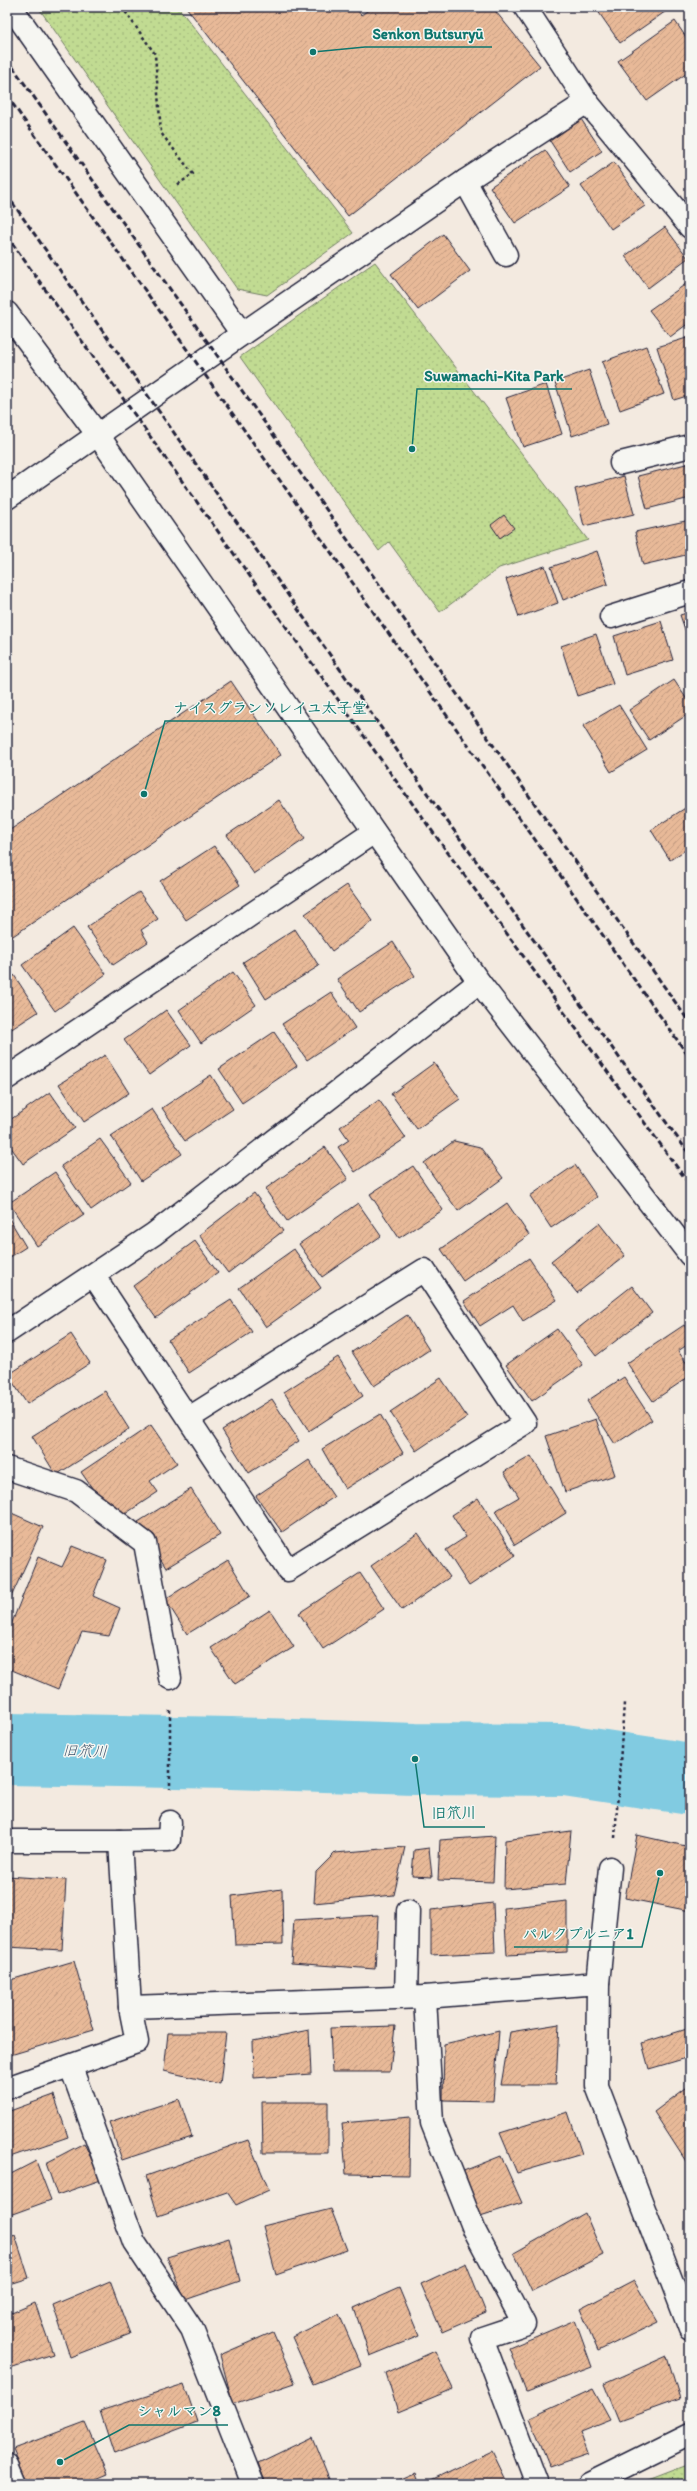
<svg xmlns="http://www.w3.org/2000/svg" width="697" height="2491" font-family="Itim,'Klee One',sans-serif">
	<defs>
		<pattern id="park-dots" width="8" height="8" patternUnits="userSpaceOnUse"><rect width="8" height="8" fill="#c1db92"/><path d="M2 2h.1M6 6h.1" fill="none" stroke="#a6bc7f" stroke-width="1.8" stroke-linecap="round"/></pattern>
		<pattern id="building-hatch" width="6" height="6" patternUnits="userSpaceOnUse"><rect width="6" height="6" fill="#e8b998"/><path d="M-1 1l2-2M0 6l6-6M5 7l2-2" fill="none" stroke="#c79f84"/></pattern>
	</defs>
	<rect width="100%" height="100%" fill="#f3eae0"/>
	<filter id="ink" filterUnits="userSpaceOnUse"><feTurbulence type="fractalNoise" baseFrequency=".025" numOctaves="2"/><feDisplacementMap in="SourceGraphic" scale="8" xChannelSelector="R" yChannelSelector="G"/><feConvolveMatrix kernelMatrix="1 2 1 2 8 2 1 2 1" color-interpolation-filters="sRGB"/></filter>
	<g filter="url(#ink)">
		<g fill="url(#park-dots)" stroke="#727e66">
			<polygon points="38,7 178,7 353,233 267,295 237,289"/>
			<polygon points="375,262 588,540 499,568 440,612 389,542 379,551 240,357"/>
			<polygon points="690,2464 690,2484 644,2484 643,2482"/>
		</g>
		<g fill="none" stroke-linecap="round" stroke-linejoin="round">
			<polyline stroke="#81cbe1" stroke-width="72" points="7,1749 231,1753 415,1759 565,1760 690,1779"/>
		</g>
		<g fill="url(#building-hatch)" stroke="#22223b">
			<polygon points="186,7 355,7 361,15 373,7 492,7 540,66 348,216"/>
			<polygon points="595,7 672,7 620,43"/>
			<polygon points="675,21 690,43 690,71 647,101 618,61"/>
			<polygon points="581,119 602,151 570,172 550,141"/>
			<polygon points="545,150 570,187 515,223 490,187"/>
			<polygon points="614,162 645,206 611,229 581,186"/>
			<polygon points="665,227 688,258 648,288 625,256"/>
			<polygon points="443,234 470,271 418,310 391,274"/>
			<polygon points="690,281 690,322 670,337 649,310"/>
			<polygon points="690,337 690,395 674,400 657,347"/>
			<polygon points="646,346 664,394 620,410 602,362"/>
			<polygon points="589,370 607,424 572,436 555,382"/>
			<polygon points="546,384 562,434 523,447 506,398"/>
			<polygon points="690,463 690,498 647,509 638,476"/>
			<polygon points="624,476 634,514 584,526 575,489"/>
			<polygon points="504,515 514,528 500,538 491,525"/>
			<polygon points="690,520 690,554 643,565 635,532"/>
			<polygon points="597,551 608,584 563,600 551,567"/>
			<polygon points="545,566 558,603 519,617 506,579"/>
			<polygon points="690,612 690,644 680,615"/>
			<polygon points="661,621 673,660 625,675 614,636"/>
			<polygon points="596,634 613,684 577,696 561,646"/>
			<polygon points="674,680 690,704 690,713 649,740 629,710"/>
			<polygon points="231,681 281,755 7,940 7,832"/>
			<polygon points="619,705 647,750 611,772 583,726"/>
			<polygon points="279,800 305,839 254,874 227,835"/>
			<polygon points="690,805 690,847 670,860 651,830"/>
			<polygon points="214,846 240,885 186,920 160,881"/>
			<polygon points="347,885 373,921 332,951 305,914"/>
			<polygon points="139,892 158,919 141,930 148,942 113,965 87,927"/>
			<polygon points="73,928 106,974 55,1011 22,965"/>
			<polygon points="295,929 319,966 266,999 243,962"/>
			<polygon points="393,942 415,976 359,1012 337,979"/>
			<polygon points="233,972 256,1005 201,1043 179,1010"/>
			<polygon points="14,975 38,1012 7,1032 7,979"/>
			<polygon points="331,992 355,1028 307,1060 282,1024"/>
			<polygon points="166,1010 191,1045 149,1075 124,1040"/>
			<polygon points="274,1032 297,1066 242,1103 219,1069"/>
			<polygon points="105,1055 129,1093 84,1122 59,1084"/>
			<polygon points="434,1063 460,1099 417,1129 391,1094"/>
			<polygon points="211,1075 233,1109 185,1141 162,1108"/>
			<polygon points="50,1092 75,1128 23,1164 7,1142 7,1122"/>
			<polygon points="379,1100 406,1138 355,1172 338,1147 349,1140 340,1127"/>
			<polygon points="152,1109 182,1154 141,1181 111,1136"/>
			<polygon points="100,1139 131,1182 91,1210 61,1166"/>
			<polygon points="454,1141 480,1147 503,1178 458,1211 424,1163"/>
			<polygon points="325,1147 348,1179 287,1221 265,1189"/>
			<polygon points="575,1165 597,1197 551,1228 530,1196"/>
			<polygon points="413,1166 443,1210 399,1238 370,1194"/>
			<polygon points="55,1172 84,1215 37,1246 9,1203"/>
			<polygon points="254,1193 283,1231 228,1273 199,1235"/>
			<polygon points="358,1203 381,1236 322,1277 299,1244"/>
			<polygon points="507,1203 529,1235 463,1281 441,1249"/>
			<polygon points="7,1215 26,1247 7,1259"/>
			<polygon points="599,1223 625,1256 577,1293 551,1261"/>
			<polygon points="195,1241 218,1273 156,1318 133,1286"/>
			<polygon points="294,1249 321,1288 266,1327 239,1288"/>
			<polygon points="529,1258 557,1300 523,1321 513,1305 480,1326 464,1301"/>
			<polygon points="632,1286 652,1313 596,1356 576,1330"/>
			<polygon points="231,1300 252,1332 189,1373 168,1340"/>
			<polygon points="407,1315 429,1350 374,1386 352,1352"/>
			<polygon points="684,1325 690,1333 690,1343 678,1351 690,1368 690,1376 653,1401 627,1363"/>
			<polygon points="557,1329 583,1365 532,1401 506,1365"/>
			<polygon points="71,1334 90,1363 27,1404 8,1375"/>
			<polygon points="338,1357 363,1396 309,1431 284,1392"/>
			<polygon points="624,1377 652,1420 615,1444 587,1401"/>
			<polygon points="441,1378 467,1417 416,1451 390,1412"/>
			<polygon points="105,1391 129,1429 56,1475 32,1436"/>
			<polygon points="272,1399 299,1441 249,1473 222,1430"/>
			<polygon points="380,1414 403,1453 345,1489 322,1449"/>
			<polygon points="596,1419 615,1475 565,1492 546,1436"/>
			<polygon points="151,1425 177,1463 150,1481 158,1492 125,1514 101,1501 81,1472"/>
			<polygon points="531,1456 566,1513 515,1545 495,1511 519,1497 504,1472"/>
			<polygon points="309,1460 334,1497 282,1532 256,1496"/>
			<polygon points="191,1489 220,1535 166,1568 138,1522"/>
			<polygon points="478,1498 515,1556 469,1586 446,1550 466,1537 452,1515"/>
			<polygon points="7,1511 43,1527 7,1606"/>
			<polygon points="418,1533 450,1577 402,1610 371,1566"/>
			<polygon points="72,1546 107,1560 93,1596 120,1608 109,1636 82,1632 58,1689 7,1668 7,1635 38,1557 62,1567"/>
			<polygon points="228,1560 250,1596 187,1634 165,1599"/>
			<polygon points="360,1573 384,1609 323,1649 299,1613"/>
			<polygon points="270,1610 294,1647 235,1684 211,1648"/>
			<polygon points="571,1831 566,1884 504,1889 505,1840"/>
			<polygon points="637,1835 690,1847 690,1911 625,1898"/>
			<polygon points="495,1836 493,1882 438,1880 440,1840"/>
			<polygon points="405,1847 394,1895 314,1903 316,1872 335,1853"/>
			<polygon points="429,1848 432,1877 412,1876 414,1850"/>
			<polygon points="7,1876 66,1880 62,1950 7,1947"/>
			<polygon points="282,1889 283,1944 235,1945 232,1896"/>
			<polygon points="567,1901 567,1952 507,1955 504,1908"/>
			<polygon points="493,1903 495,1952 431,1955 431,1910"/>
			<polygon points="378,1915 375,1969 291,1963 294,1920"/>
			<polygon points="74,1961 94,2030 7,2056 7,1981"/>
			<polygon points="559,2024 556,2085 501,2085 510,2032"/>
			<polygon points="395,2026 390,2072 332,2072 330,2028"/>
			<polygon points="690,2028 690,2057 649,2069 642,2043"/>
			<polygon points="309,2030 311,2074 254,2078 253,2041"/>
			<polygon points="499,2031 493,2101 443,2100 444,2044"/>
			<polygon points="168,2033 226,2033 220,2084 164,2071"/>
			<polygon points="690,2085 690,2161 687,2163 654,2112"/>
			<polygon points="54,2095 68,2137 7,2158 7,2112"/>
			<polygon points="179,2099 192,2137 122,2160 109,2122"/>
			<polygon points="262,2102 328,2102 328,2153 263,2153"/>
			<polygon points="568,2112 582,2154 517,2173 500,2133"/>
			<polygon points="410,2117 409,2175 346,2174 342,2123"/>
			<polygon points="248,2140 269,2190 236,2205 227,2192 158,2216 146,2176"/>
			<polygon points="84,2143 101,2180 57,2195 46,2163"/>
			<polygon points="501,2156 522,2203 477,2217 461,2172"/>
			<polygon points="36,2161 51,2200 7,2216 7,2176"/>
			<polygon points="331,2209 347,2250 276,2275 263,2226"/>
			<polygon points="585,2213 603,2255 532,2291 514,2253"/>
			<polygon points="15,2235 29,2278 7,2285 7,2238"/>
			<polygon points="229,2238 240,2281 185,2300 167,2257"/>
			<polygon points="466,2263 486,2313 442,2332 421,2284"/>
			<polygon points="110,2281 130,2334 70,2357 53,2305"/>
			<polygon points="634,2281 658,2322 598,2351 580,2309"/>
			<polygon points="399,2288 419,2336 370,2356 354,2308"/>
			<polygon points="35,2303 53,2354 7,2369 7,2315"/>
			<polygon points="339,2314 361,2365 313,2384 292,2337"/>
			<polygon points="575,2320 592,2367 526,2392 509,2348"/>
			<polygon points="273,2332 295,2383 233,2404 220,2355"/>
			<polygon points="435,2351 453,2389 398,2412 386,2373"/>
			<polygon points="667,2356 680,2399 619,2421 604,2384"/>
			<polygon points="184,2384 197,2422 114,2454 100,2411"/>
			<polygon points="593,2389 610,2420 580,2432 588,2454 550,2467 530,2418"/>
			<polygon points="85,2422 108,2474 84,2484 28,2484 13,2449"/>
			<polygon points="312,2437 331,2484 266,2484 258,2463"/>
			<polygon points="492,2451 508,2484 433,2484 431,2480"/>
			<polygon points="416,2473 420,2484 390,2484"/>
		</g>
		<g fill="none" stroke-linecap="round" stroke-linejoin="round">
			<g stroke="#22223b" stroke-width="25">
				<g id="minor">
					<polyline points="11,7 242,334"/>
					<polyline points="525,7 587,102 690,227"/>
					<polyline points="465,181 506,255"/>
					<polyline points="7,313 98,435 479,982 690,1255"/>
					<polyline points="621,463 690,446"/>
					<polyline points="7,498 242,334 465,181 587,102"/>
					<polyline points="611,617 690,592"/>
					<polyline points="7,1078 374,832"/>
					<polyline points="94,1276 288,1570 525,1423 424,1270 189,1418"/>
					<polyline points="7,1332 154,1234 479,982"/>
					<polyline points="7,1468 76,1491 145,1543 170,1678"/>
					<polyline points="7,1841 120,1841 130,2007 425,1997 598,1983 597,2086 690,2329"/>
					<polyline points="120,1841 169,1840 170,1822"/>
					<polyline points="598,1983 610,1868"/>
					<polyline points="406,1997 408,1911"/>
					<polyline points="425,1997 432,2123 474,2229 524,2324 482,2338 537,2484"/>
					<polyline points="71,2067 134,2242 192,2329 253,2484"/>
					<polyline points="7,2088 137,2042 130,2007"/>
					<polyline points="7,2465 15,2484"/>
					<polyline points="589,2484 690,2434"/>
				</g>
			</g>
			<g stroke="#22223b" stroke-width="2.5" stroke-dasharray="3 3" stroke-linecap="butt">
				<polyline points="122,7 155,54 161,133 193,174 177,185"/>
				<polyline points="170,1710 170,1789"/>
				<polyline points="615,1838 624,1703"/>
			</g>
			<use href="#minor" stroke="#f6f6f2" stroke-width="22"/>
			<g stroke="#22223b" stroke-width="3" stroke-dasharray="6 3" stroke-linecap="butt">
				<polyline points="7,59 690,1023"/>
				<polyline points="7,96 690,1058"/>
				<polyline points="7,195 434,803 690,1155"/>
				<polyline points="7,236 419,813 690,1185"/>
			</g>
		</g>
	</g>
	<g text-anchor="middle" stroke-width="3" stroke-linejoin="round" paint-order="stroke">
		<g font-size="15" font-style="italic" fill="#3e556d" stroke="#f6f6f2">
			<text transform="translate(85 1751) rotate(2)" y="5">旧笊川</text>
		</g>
	</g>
	<path fill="none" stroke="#0f766e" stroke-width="1.5" d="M313 52L365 47H492M412 449L417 389H572M144 794L165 721H376M415 1759L424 1827H485M660 1873L642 1947H514M60 2462L129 2425H228"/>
	<g fill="#0f766e" stroke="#f6f6f2" stroke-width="1.5">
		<circle cx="313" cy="52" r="4"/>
		<circle cx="412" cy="449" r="4"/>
		<circle cx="144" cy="794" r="4"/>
		<circle cx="415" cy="1759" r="4"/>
		<circle cx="660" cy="1873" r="4"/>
		<circle cx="60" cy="2462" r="4"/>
	</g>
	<g font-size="15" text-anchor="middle" font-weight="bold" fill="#0f766e" stroke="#f6f6f2" stroke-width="3" stroke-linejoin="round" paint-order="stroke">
		<text x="428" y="39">Senkon Butsuryū</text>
		<text x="494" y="381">Suwamachi-Kita Park</text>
		<text x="270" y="713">ナイスグランソレイユ太子堂</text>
		<text x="454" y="1818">旧笊川</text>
		<text x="578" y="1939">パルクプルニア1</text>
		<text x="179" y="2416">シャルマン8</text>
	</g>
	<rect width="697" height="2491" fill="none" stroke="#f6f6f2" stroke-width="24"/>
	<rect x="12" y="12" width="673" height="2467" fill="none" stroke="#22223b" stroke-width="1.5" filter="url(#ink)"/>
</svg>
